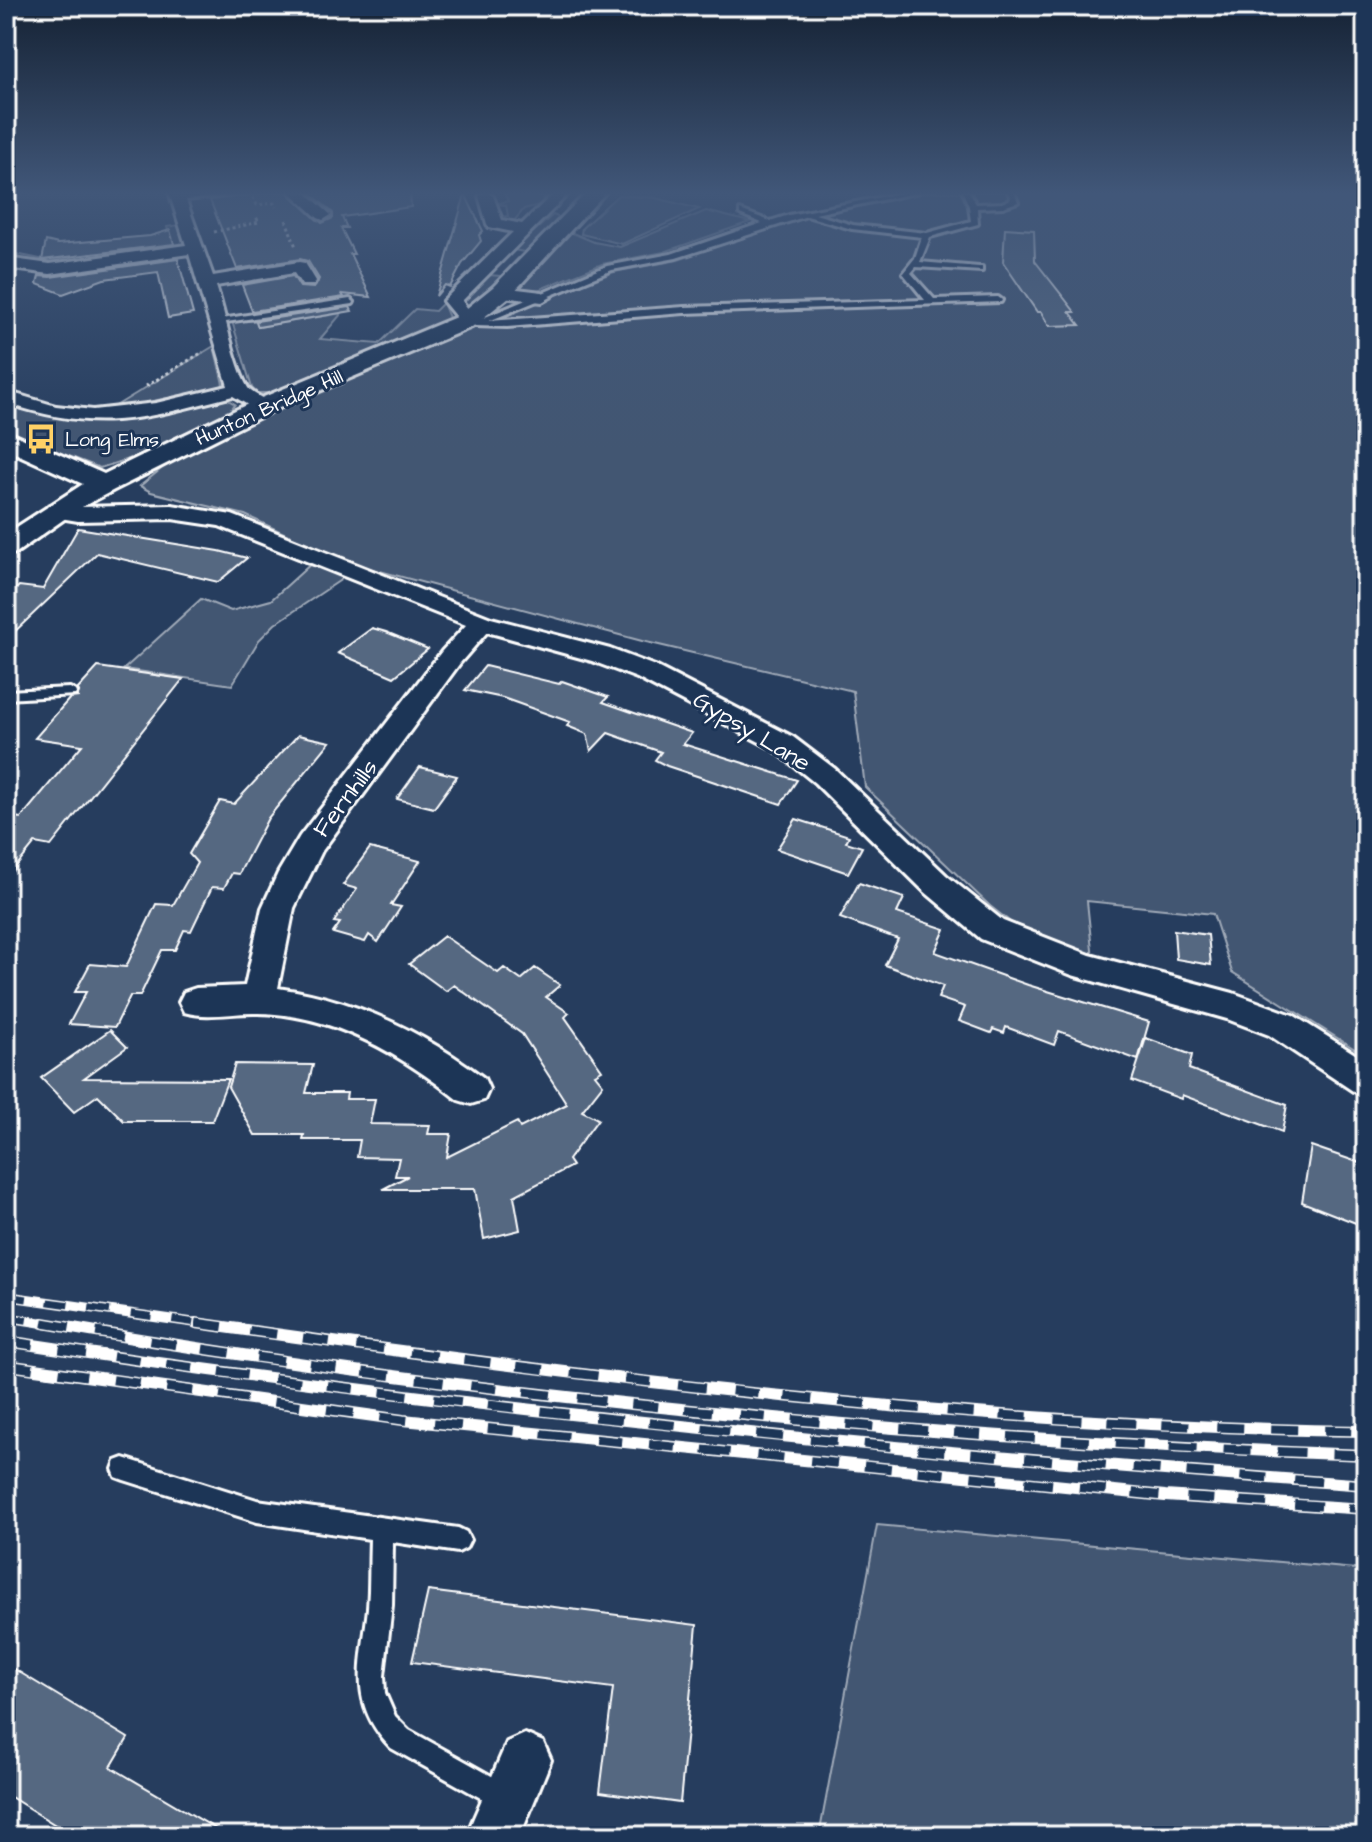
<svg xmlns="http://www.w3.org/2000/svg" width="1372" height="1842" font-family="'Architects Daughter',sans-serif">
	<rect width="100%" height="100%" fill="#263d5e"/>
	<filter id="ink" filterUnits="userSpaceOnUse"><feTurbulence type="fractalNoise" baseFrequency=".0125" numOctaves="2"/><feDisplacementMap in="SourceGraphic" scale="16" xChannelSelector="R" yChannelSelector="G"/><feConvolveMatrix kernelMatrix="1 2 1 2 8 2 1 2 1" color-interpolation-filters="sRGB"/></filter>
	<g filter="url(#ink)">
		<polygon fill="#344a68" points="354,291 357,297 349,306 352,311 258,327 251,308"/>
		<g fill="#425672" stroke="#a0aab8" stroke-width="2">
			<polygon points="542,192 537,196 546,198 539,205 524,209 510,226 504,225 498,217 508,216 506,205 495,204 508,201 504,193"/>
			<polygon points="929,192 1366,192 1366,1056 1232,972 1213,914 1087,901 1093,960 1027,935 990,906 865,787 853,691 642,641 346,562 245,515 151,492 140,486 176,457 273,411 481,324 614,272 678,260 798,219"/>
			<polygon points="618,195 656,198 699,209 622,244 581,234 582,228"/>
			<polygon points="706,211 750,222 664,252 602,264 538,290 520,288 570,232 594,242 620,247"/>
			<polygon points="553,215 563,219 477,304 465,305 462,301 489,275 501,276 524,252 513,250"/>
			<polygon points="178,225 187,243 183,246 133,255 131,251 96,256 97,261 52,267 6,259 6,252 50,261 170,238 167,227"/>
			<polygon points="443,303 450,320 281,393 257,393 252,388 232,321 256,321 259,327 342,313 320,339 379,344 415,309 435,311"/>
			<polygon points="214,346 223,384 221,387 109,410"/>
			<polygon points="223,397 235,404 229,412 138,456 100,468 6,432 6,402 73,419"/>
			<polygon points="313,562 345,577 275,624 259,640 232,685 124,669 201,599 231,611 271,600"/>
			<polygon points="877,1525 1366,1570 1366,1836 819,1836"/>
		</g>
		<g fill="#556781" stroke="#fff" stroke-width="2">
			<polygon points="275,192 287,192 322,223 333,218 333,213 309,192 410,192 411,207 342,217 347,228 341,228 354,254 350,254 371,297 342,294 344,297 252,311 242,285 293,276 300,287 314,288 319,279 308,261 300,259 237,269 210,200"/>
			<polygon points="465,194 483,231 479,235 481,241 462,264 450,287 445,285 436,296"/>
			<polygon points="1005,228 1034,230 1035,261 1075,312 1070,312 1080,325 1049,326 1041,312 1037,312 1003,262"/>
			<polygon points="170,230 174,244 42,260 46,241 58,244 150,236"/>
			<polygon points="178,259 193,314 168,318 158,272 104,279 63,294 37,284 39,276 50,277"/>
			<polygon points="350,307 352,311 258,327 256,321"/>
			<polygon points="78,528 219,551 247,558 218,582 97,553 6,640 6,598 19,586 43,589"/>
			<polygon points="372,628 386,632 428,649 394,677 338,653"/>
			<polygon points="485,666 559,684 562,681 608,697 603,702 692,733 683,744 797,780 781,804 667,766 655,760 661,752 608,733 591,751 587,734 567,726 570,722 503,698 465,690"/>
			<polygon points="98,667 183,679 51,846 35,843 6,879 6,816 21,818 82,745 35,738 70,698 78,697 78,689"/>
			<polygon points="298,735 330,742 268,818 239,874 232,873 224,888 212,887 191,931 184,930 175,950 162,950 140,996 130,996 115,1027 69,1024 86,992 75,992 90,964 126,967 156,904 173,905 197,863 189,854 220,801 234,804"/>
			<polygon points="420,767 457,776 434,808 397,799"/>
			<polygon points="796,819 849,836 846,842 862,847 848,873 777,849"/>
			<polygon points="370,848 420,861 391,905 401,907 378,942 369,935 365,942 333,933 340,923 334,922 357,889 343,885"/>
			<polygon points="859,883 904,898 897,913 945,929 935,952 1028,985 1149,1022 1138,1060 1059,1031 1054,1045 1006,1027 1004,1033 993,1029 991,1033 959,1021 965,1007 938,998 943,986 885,965 898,939 840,918"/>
			<polygon points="1174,930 1208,935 1211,965 1176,959"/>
			<polygon points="444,936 498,973 504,968 521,980 535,968 560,985 546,997 569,1013 565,1017 602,1070 595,1074 603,1084 582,1111 598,1119 568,1160 572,1166 514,1196 520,1230 484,1239 475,1189 383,1189 408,1176 395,1176 399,1158 357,1157 360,1140 303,1140 304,1135 255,1135 228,1087 235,1064 313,1065 306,1093 347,1093 346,1099 375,1099 370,1124 430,1125 428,1134 451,1134 447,1157 517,1122 520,1128 567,1104 522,1034 454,985 446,991 409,964"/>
			<polygon points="110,1030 127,1047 84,1078 228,1079 212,1121 124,1121 98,1095 74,1112 41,1078"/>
			<polygon points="1146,1038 1192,1055 1189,1069 1287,1105 1282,1132 1182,1095 1181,1099 1132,1081"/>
			<polygon points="1311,1146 1366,1165 1366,1227 1302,1202"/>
			<polygon points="428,1591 697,1625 680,1803 600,1792 613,1688 412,1662"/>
			<polygon points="6,1664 128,1738 111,1767 228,1836 73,1836 6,1794"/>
		</g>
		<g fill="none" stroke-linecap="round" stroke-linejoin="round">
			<g stroke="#fff" stroke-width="6">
				<g id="service">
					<path d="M 906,192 L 919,192 L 815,214 L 853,225 L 927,233 L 971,221 L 969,206 L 963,192 L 969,192 L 976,204 L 1002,203 L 1011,199 L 1008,192 L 1014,192 L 1018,202 L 1003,207 L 977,208 L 978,224 L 930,237 L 920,262 L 979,267 L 982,267 L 982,271 L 916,267 L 911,273 L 934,299 L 998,297 L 1002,300 L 1001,302 L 684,313 L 507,327 L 475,326 L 471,323 L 607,266 L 671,254 L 762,223 L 740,214 L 740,210 L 770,221 L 789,215 ZM 807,216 L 852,229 L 922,237 L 915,258 L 903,273 L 925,300 L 684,307 L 489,321 L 612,270 L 676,258 Z"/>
					<polygon points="350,299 354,302 353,304 219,323 215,320"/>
					<polygon points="70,688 77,692 75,695 6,699 6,691"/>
					<path d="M 124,1458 L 257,1500 L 458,1528 L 466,1532 L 470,1540 L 466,1548 L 458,1552 L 393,1542 L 392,1605 L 384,1676 L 385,1693 L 395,1716 L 409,1730 L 515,1789 L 519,1798 L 515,1807 L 506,1811 L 497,1807 L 391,1748 C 347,1702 362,1664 368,1608 C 370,1585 369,1562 370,1539 L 257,1522 L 124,1480 L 116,1477 L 113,1469 L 116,1461 Z"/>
				</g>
			</g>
			<g stroke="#fff" stroke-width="6">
				<g id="minor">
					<path d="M 169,192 L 228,192 L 221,196 L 186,200 L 213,276 L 299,262 L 305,263 L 316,281 L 314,285 L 302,285 L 294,273 L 216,286 C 226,315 233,363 248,388 C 254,396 266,398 273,406 L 270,410 L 256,410 L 233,396 C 142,419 99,434 6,403 L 6,391 L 56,406 L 93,410 L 156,403 L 228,386 L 189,254 L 50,274 L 6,268 L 6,258 L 50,264 L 186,245 Z"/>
					<polygon points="290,192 305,192 331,215 323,220 318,218"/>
					<polygon points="486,192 493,196 502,220 522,224 555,192 570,192 462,301 476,319 467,324 461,323 443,301 513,232 489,227 487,224 479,196"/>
					<polygon points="501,287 542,292 551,297 542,302 495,296 492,292"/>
					<path d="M 56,504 L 78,507 L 172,505 L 232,515 L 491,618 L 610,649 L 655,666 L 793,737 L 835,769 L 946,875 L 1003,921 L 1090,955 L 1233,993 L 1293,1015 L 1366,1061 L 1366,1095 L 1353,1091 L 1269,1035 L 1227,1019 L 1072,975 L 981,939 L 924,891 L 815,783 L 773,749 L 637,678 L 592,661 L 487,632 L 460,663 L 322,851 L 294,908 L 278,988 C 355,999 422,1031 484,1078 L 489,1089 L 484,1100 L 471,1104 L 458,1100 C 401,1054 333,1014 258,1013 C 233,1012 208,1019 184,1012 L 179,1002 L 184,992 L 196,988 L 245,986 L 262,908 L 278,873 L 300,836 L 442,651 L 466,625 L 219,526 L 172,519 L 78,521 L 48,516 L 45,511 L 48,506 Z"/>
					<polygon points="525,1734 543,1742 551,1760 520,1836 466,1836 507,1742"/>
				</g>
			</g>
			<g stroke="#fff" stroke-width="6">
				<polygon id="tertiary" points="587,192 606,192 509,297 472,327 272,411 114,490 80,508 16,553 6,556 6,534 83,484 6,449 6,431 104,474 254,401 456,317 493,287"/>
			</g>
			<g stroke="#fff" stroke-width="3" stroke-dasharray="3 3" stroke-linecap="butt">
				<polyline points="250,192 257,205 274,203 276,207"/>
				<polyline points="286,220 296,247"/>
				<polyline points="214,232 259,222 256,217"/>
				<polyline points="146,386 203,352"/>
			</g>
			<use href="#service" fill="#1d3557" fill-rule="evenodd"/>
			<use href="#minor" fill="#1d3557" fill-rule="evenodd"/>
			<use href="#tertiary" fill="#1d3557" fill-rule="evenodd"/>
			<g stroke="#fff" stroke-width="10">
				<g id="rail-far1">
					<polyline points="6,1296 211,1325"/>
					<polyline points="6,1317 55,1325"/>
				</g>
			</g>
			<g stroke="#fff" stroke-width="12">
				<g id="rail">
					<path d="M 43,1323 C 479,1398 924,1439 1366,1455"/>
					<path d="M 196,1323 C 584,1378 974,1426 1366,1431"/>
					<path d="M 6,1341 C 458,1409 911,1453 1366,1485"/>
					<polyline points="6,1365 403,1420 1165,1496 1366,1509"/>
				</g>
			</g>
			<use href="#rail-far1" stroke="#1d3557" stroke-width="7" stroke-dasharray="21" stroke-linecap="butt"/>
			<use href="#rail" stroke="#1d3557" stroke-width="9" stroke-dasharray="27" stroke-linecap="butt"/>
		</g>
	</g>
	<linearGradient id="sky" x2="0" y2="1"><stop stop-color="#152234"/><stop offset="0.43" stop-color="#415779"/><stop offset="1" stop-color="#415779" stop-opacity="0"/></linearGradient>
	<rect width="1372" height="449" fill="url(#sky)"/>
	<defs>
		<g id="bus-bare" transform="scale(2.4)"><path d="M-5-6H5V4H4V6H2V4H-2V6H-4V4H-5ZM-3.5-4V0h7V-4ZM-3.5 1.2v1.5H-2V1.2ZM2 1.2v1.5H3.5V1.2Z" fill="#ffd166" stroke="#1d3557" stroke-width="2.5" paint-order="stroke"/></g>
	</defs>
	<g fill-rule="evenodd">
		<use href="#bus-bare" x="41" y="439"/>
	</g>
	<g text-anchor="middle" stroke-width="6" stroke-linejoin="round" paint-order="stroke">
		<g font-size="20" fill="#fff" stroke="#1d3557">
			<text transform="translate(269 407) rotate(-24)" y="7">Hunton Bridge Hill</text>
		</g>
		<g font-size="20" fill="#fff" stroke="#1d3557" text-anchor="start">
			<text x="65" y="446">Long Elms</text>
		</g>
		<g font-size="24" fill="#fff" stroke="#1d3557">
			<text transform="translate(752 731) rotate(31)" y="8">Gypsy Lane</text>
			<text transform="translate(345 798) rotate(-53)" y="8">Fernhills</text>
		</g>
	</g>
	<rect width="1372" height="1842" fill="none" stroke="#1d3557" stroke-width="32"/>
	<rect x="16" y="16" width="1340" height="1810" fill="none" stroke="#fff" stroke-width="3" filter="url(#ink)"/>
</svg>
